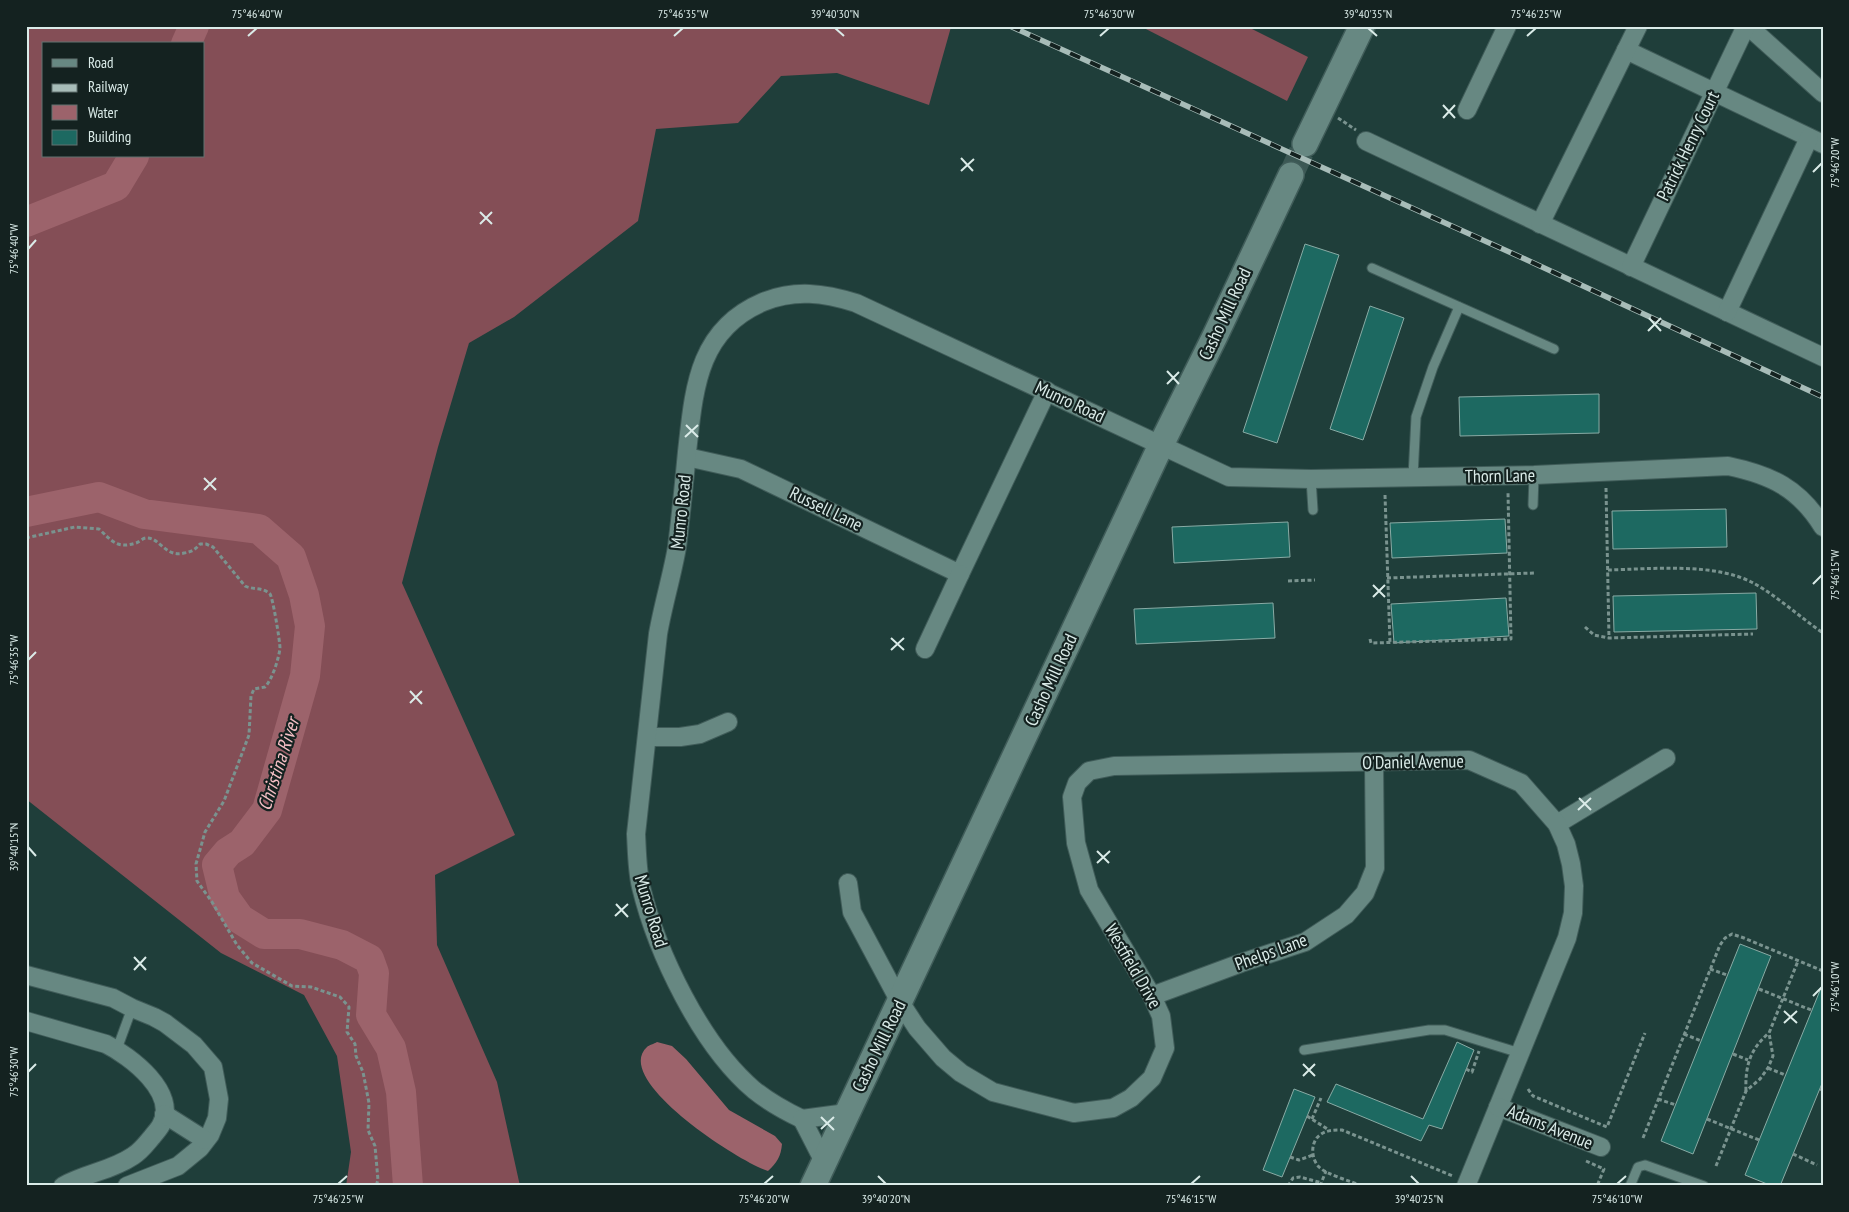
<svg xmlns="http://www.w3.org/2000/svg" width="1849" height="1212" font-family="'PT Sans Narrow',sans-serif">
	<rect width="100%" height="100%" fill="#1f3e3a"/>
	<g fill="#844e56" fill-rule="evenodd">
		<path d="M 26,26 L 951,27 L 929,105 L 837,73 L 781,76 L 738,123 L 656,129 L 638,221 L 514,317 L 469,343 L 438,447 L 402,583 L 515,835 L 435,875 L 437,945 L 497,1082 L 520,1186 L 346,1186 L 351,1152 L 337,1056 L 304,995 L 221,953 L 26,799 ZM 44,44 L 204,44 L 204,156 L 44,156 Z"/>
		<polygon points="1140,26 1246,26 1308,57 1287,101"/>
	</g>
	<path fill="#9c636b" d="M 657,1042 L 672,1046 L 686,1059 L 729,1110 L 775,1136 L 782,1144 C 781,1156 777,1163 768,1171 C 741,1163 611,1080 647,1047 C 649,1045 654,1044 657,1042 Z"/>
	<g fill="none" stroke-linecap="round" stroke-linejoin="round">
		<g stroke="#9c636b" stroke-width="30">
			<polyline points="186,44 194,26"/>
			<polyline points="26,222 116,186 134,156"/>
			<polyline points="26,512 99,497 144,514 259,529 291,557 304,595 310,626 305,676 267,810 242,843 228,852 217,865 225,898 240,919 264,934 300,934 342,945 369,959 374,973 371,1015 391,1048 401,1092 408,1186"/>
		</g>
	</g>
	<g fill="#1d6961" stroke="#89aba5">
		<polygon points="1305,244 1339,255 1277,443 1243,432"/>
		<polygon points="1370,306 1404,318 1363,440 1330,429"/>
		<polygon points="1599,394 1599,433 1460,436 1459,397"/>
		<polygon points="1726,509 1727,547 1613,549 1612,511"/>
		<polygon points="1505,519 1507,553 1392,558 1390,523"/>
		<polygon points="1288,522 1290,557 1174,563 1172,527"/>
		<polygon points="1756,593 1757,629 1614,632 1613,596"/>
		<polygon points="1506,598 1509,636 1394,643 1391,604"/>
		<polygon points="1273,603 1275,638 1136,644 1134,609"/>
		<polygon points="1740,944 1771,956 1693,1154 1661,1141"/>
		<polygon points="1823,983 1823,1081 1780,1186 1772,1186 1745,1175"/>
		<polygon points="1457,1042 1474,1050 1442,1129 1429,1125 1421,1141 1327,1102 1336,1084 1423,1119"/>
		<polygon points="1294,1089 1315,1097 1282,1177 1263,1170"/>
	</g>
	<g fill="none" stroke-linecap="round" stroke-linejoin="round">
		<polyline stroke="#3b5854" stroke-width="25" stroke-dasharray="25 12" stroke-linecap="butt" points="1291,175 1305,144"/>
		<g stroke="#405c59" stroke-width="11">
			<g id="lane">
				<polyline points="1372,268 1554,349"/>
				<polyline points="1413,477 1416,417 1433,367 1459,307"/>
				<polyline points="1311,479 1313,510"/>
				<polyline points="1533,505 1534,475"/>
				<polyline points="117,1049 132,1008"/>
				<polyline points="1304,1050 1429,1030 1445,1030 1520,1053"/>
				<polyline points="1630,1186 1638,1167 1645,1165 1704,1186"/>
			</g>
		</g>
		<g stroke="#405c59" stroke-width="20">
			<g id="street">
				<polyline points="1748,26 1823,93"/>
				<polyline points="1626,50 1823,144"/>
				<polyline points="1467,110 1507,26"/>
				<polyline points="1366,141 1823,357"/>
				<polyline points="1540,224 1638,26"/>
				<polyline points="1631,267 1746,26"/>
				<polyline points="1727,312 1809,138"/>
				<polyline points="687,457 741,469 960,574 1047,391"/>
				<polyline points="925,649 960,574"/>
				<polyline points="647,737 680,737 700,734 728,722"/>
				<polyline points="1557,824 1666,758"/>
				<polyline points="848,883 852,912 900,1002 917,1028 943,1058 961,1073 993,1092 1074,1113 1113,1108 1131,1098 1152,1078 1165,1048 1161,1016 1152,996 1089,890 1076,843 1072,797 1077,783 1089,771 1114,766 1469,760 1521,783 1557,824 1566,844 1571,864 1574,886 1573,913 1567,938 1466,1186"/>
				<polyline points="26,975 113,998 132,1008 154,1017 165,1023 194,1045 213,1067 219,1099 217,1118 210,1135 200,1148 178,1166 127,1186"/>
				<polyline points="1152,996 1241,963 1305,942 1346,915 1365,893 1375,868 1374,762"/>
				<path d="M 26,1021 L 106,1044 C 130,1056 179,1093 161,1125 C 159,1129 155,1133 152,1137 C 146,1144 141,1151 133,1156 C 111,1171 86,1173 63,1186"/>
				<polyline points="1498,1107 1601,1147"/>
				<polyline points="164,1114 205,1140"/>
				<path d="M 802,1119 C 785,1111 769,1102 754,1090 C 701,1045 657,953 641,887 C 637,870 637,852 636,834 L 658,634 C 663,605 672,576 677,547 C 681,515 684,484 687,452 C 694,390 697,330 763,302 C 795,289 824,293 856,303 L 1229,477 L 1311,479 L 1534,475 L 1728,466 C 1771,475 1799,488 1823,527"/>
				<polyline points="824,1162 802,1119 847,1113"/>
			</g>
		</g>
		<g stroke="#405c59" stroke-width="28">
			<g id="secondary">
				<polyline points="1305,144 1362,26"/>
				<polyline points="813,1186 1161,445 1215,336 1291,175"/>
			</g>
		</g>
		<g stroke="#7a938f" stroke-width="3" stroke-dasharray="4 2.5" stroke-linecap="butt">
			<polyline points="1338,118 1356,130"/>
			<polyline points="1606,488 1609,638"/>
			<polyline points="1385,495 1390,643"/>
			<path d="M 26,538 L 75,527 L 99,529 C 112,541 117,549 136,543 C 139,542 143,538 146,538 C 160,537 165,558 184,553 C 191,552 195,550 200,544 L 206,544 L 213,547 L 245,586 C 253,590 263,587 270,594 C 273,598 280,642 280,648 C 279,658 272,680 265,687 L 254,689 L 251,696 L 249,735 L 224,801 L 205,832 L 196,864 L 197,881 L 212,902 L 237,945 L 252,963 L 292,986 L 311,987 L 340,997 L 349,1007 L 347,1032 L 355,1044 L 356,1056 L 363,1072 L 369,1103 L 368,1130 L 375,1146 L 378,1180 L 376,1186"/>
			<path d="M 1608,570 C 1651,569 1717,562 1755,584 C 1778,597 1800,617 1823,633"/>
			<polyline points="1387,578 1534,573"/>
			<polyline points="1288,581 1315,580"/>
			<polyline points="1585,627 1594,635 1609,638 1753,634"/>
			<polyline points="1370,639 1371,643 1511,639 1508,492"/>
			<polyline points="1710,969 1727,975"/>
			<polyline points="1759,989 1811,1010"/>
			<polyline points="1684,1034 1701,1041"/>
			<polyline points="1733,1054 1748,1060"/>
			<polyline points="1768,1068 1785,1075"/>
			<polyline points="1466,1069 1472,1072 1479,1051"/>
			<polyline points="1528,1089 1533,1096 1607,1127 1645,1033"/>
			<polyline points="1820,1089 1823,1090"/>
			<path d="M 1746,1091 C 1745,1066 1750,1049 1769,1033"/>
			<polyline points="1658,1099 1676,1105"/>
			<polyline points="1307,1116 1329,1130"/>
			<polyline points="1312,1119 1321,1098"/>
			<polyline points="1707,1119 1759,1140"/>
			<polyline points="1643,1138 1720,945 1725,938 1732,934 1744,938 1823,971"/>
			<polyline points="1793,1154 1817,1165"/>
			<polyline points="1290,1157 1299,1160 1313,1155"/>
			<polyline points="1586,1161 1604,1169 1597,1186"/>
			<polyline points="1716,1166 1746,1091 1760,1079 1768,1068 1773,1056 1769,1033 1798,961"/>
			<polyline points="1288,1186 1293,1178 1300,1177 1322,1183"/>
			<polyline points="1320,1186 1326,1171"/>
			<path d="M 1362,1186 C 1351,1181 1327,1175 1319,1167 C 1311,1159 1310,1142 1320,1135 C 1326,1130 1334,1130 1342,1130 L 1453,1176"/>
		</g>
		<use href="#lane" stroke="#678882" stroke-width="9"/>
		<use href="#street" stroke="#678882" stroke-width="18"/>
		<use href="#secondary" stroke="#678882" stroke-width="25"/>
		<g stroke="#a7bcb8" stroke-width="5.5">
			<polyline id="rail" points="1010,26 1527,260 1823,397"/>
		</g>
		<use href="#rail" stroke="#142220" stroke-width="4" stroke-dasharray="11" stroke-linecap="butt"/>
	</g>
	<path fill="none" stroke="#daebe8" stroke-width="2" d="M 835,28 L 844,36M 1368,28 L 1377,36M 248,36 L 257,28M 674,36 L 683,28M 1100,36 L 1109,28M 1527,36 L 1536,28M 1443,105 L 1455,118M 1443,118 L 1455,105M 961,158 L 973,171M 961,171 L 974,159M 1813,172 L 1822,163M 480,212 L 492,224M 480,224 L 492,212M 28,249 L 36,240M 1649,318 L 1661,331M 1648,331 L 1661,318M 1167,371 L 1179,384M 1167,384 L 1179,372M 686,425 L 698,437M 685,437 L 698,425M 204,478 L 216,490M 204,490 L 216,478M 1813,584 L 1822,575M 1373,585 L 1385,597M 1373,597 L 1385,585M 891,638 L 904,650M 891,650 L 904,638M 28,660 L 36,652M 410,691 L 422,704M 410,703 L 422,691M 1579,798 L 1591,810M 1578,810 L 1591,798M 28,847 L 36,856M 1097,851 L 1109,863M 1097,863 L 1110,851M 616,904 L 628,917M 615,916 L 628,904M 134,957 L 146,970M 134,970 L 146,957M 1813,996 L 1822,987M 1784,1011 L 1797,1023M 1784,1023 L 1797,1011M 1303,1064 L 1315,1076M 28,1072 L 36,1064M 1303,1076 L 1315,1064M 821,1117 L 834,1130M 821,1129 L 834,1117M 878,1176 L 886,1184M 1411,1176 L 1419,1184M 338,1184 L 347,1176M 764,1184 L 773,1176M 1191,1184 L 1200,1176M 1617,1184 L 1626,1176"/>
	<g text-anchor="middle" stroke-width="4.5" stroke-linejoin="round" paint-order="stroke">
		<g font-size="18" fill="#daebe8" stroke="#142220">
			<text transform="translate(1688 146) rotate(-64)" y="6">Patrick Henry Court</text>
			<text transform="translate(1225 314) rotate(-65)" y="6">Casho Mill Road</text>
			<text transform="translate(1070 402) rotate(25)" y="6">Munro Road</text>
			<text transform="translate(1500 476) rotate(-1)" y="6">Thorn Lane</text>
			<text transform="translate(826 509) rotate(26)" y="6">Russell Lane</text>
			<text transform="translate(681 512) rotate(-84)" y="6">Munro Road</text>
			<text transform="translate(1051 680) rotate(-65)" y="6">Casho Mill Road</text>
			<text transform="translate(1413 762) rotate(-1)" y="6">O'Daniel Avenue</text>
			<text transform="translate(651 911) rotate(73)" y="6">Munro Road</text>
			<text transform="translate(1271 952) rotate(-20)" y="6">Phelps Lane</text>
			<text transform="translate(1133 966) rotate(60)" y="6">Westfield Drive</text>
			<text transform="translate(879 1046) rotate(-64)" y="6">Casho Mill Road</text>
			<text transform="translate(1550 1127) rotate(22)" y="6">Adams Avenue</text>
		</g>
		<g font-size="19" font-style="italic" fill="#f6c0c6" stroke="#142220">
			<text transform="translate(278 764) rotate(-72)" y="7">Christina River</text>
		</g>
	</g>
	<rect width="1849" height="1212" fill="none" stroke="#142220" stroke-width="55"/>
	<rect x="42" y="42" width="162" height="115" fill="#142220" stroke="#637270"/>
	<rect x="52" y="59" width="25" height="8" fill="#678882" stroke="#637270"/>
	<text x="88" y="68" font-size="15" fill="#daebe8">Road</text>
	<rect x="52" y="84" width="25" height="8" fill="#a7bcb8" stroke="#637270"/>
	<text x="88" y="92" font-size="15" fill="#daebe8">Railway</text>
	<rect x="52" y="105" width="25" height="15" fill="#9c636b" stroke="#637270"/>
	<text x="88" y="118" font-size="15" fill="#daebe8">Water</text>
	<rect x="52" y="130" width="25" height="15" fill="#1d6961" stroke="#637270"/>
	<text x="88" y="142" font-size="15" fill="#daebe8">Building</text>
	<rect x="28" y="28" width="1794" height="1156" fill="none" stroke="#daebe8" stroke-width="2"/>
	<g font-size="12" text-anchor="middle" fill="#daebe8">
		<text x="257" y="18">75°46'40"W</text>
		<text x="683" y="18">75°46'35"W</text>
		<text x="835" y="18">39°40'30"N</text>
		<text x="1109" y="18">75°46'30"W</text>
		<text x="1368" y="18">39°40'35"N</text>
		<text x="1536" y="18">75°46'25"W</text>
		<text transform="translate(1835 163) rotate(-90)" y="4">75°46'20"W</text>
		<text transform="translate(14 249) rotate(-90)" y="4">75°46'40"W</text>
		<text transform="translate(1835 575) rotate(-90)" y="4">75°46'15"W</text>
		<text transform="translate(14 660) rotate(-90)" y="4">75°46'35"W</text>
		<text transform="translate(14 847) rotate(-90)" y="4">39°40'15"N</text>
		<text transform="translate(1835 987) rotate(-90)" y="4">75°46'10"W</text>
		<text transform="translate(14 1072) rotate(-90)" y="4">75°46'30"W</text>
		<text x="338" y="1203">75°46'25"W</text>
		<text x="764" y="1203">75°46'20"W</text>
		<text x="886" y="1203">39°40'20"N</text>
		<text x="1191" y="1203">75°46'15"W</text>
		<text x="1419" y="1203">39°40'25"N</text>
		<text x="1617" y="1203">75°46'10"W</text>
	</g>
</svg>
